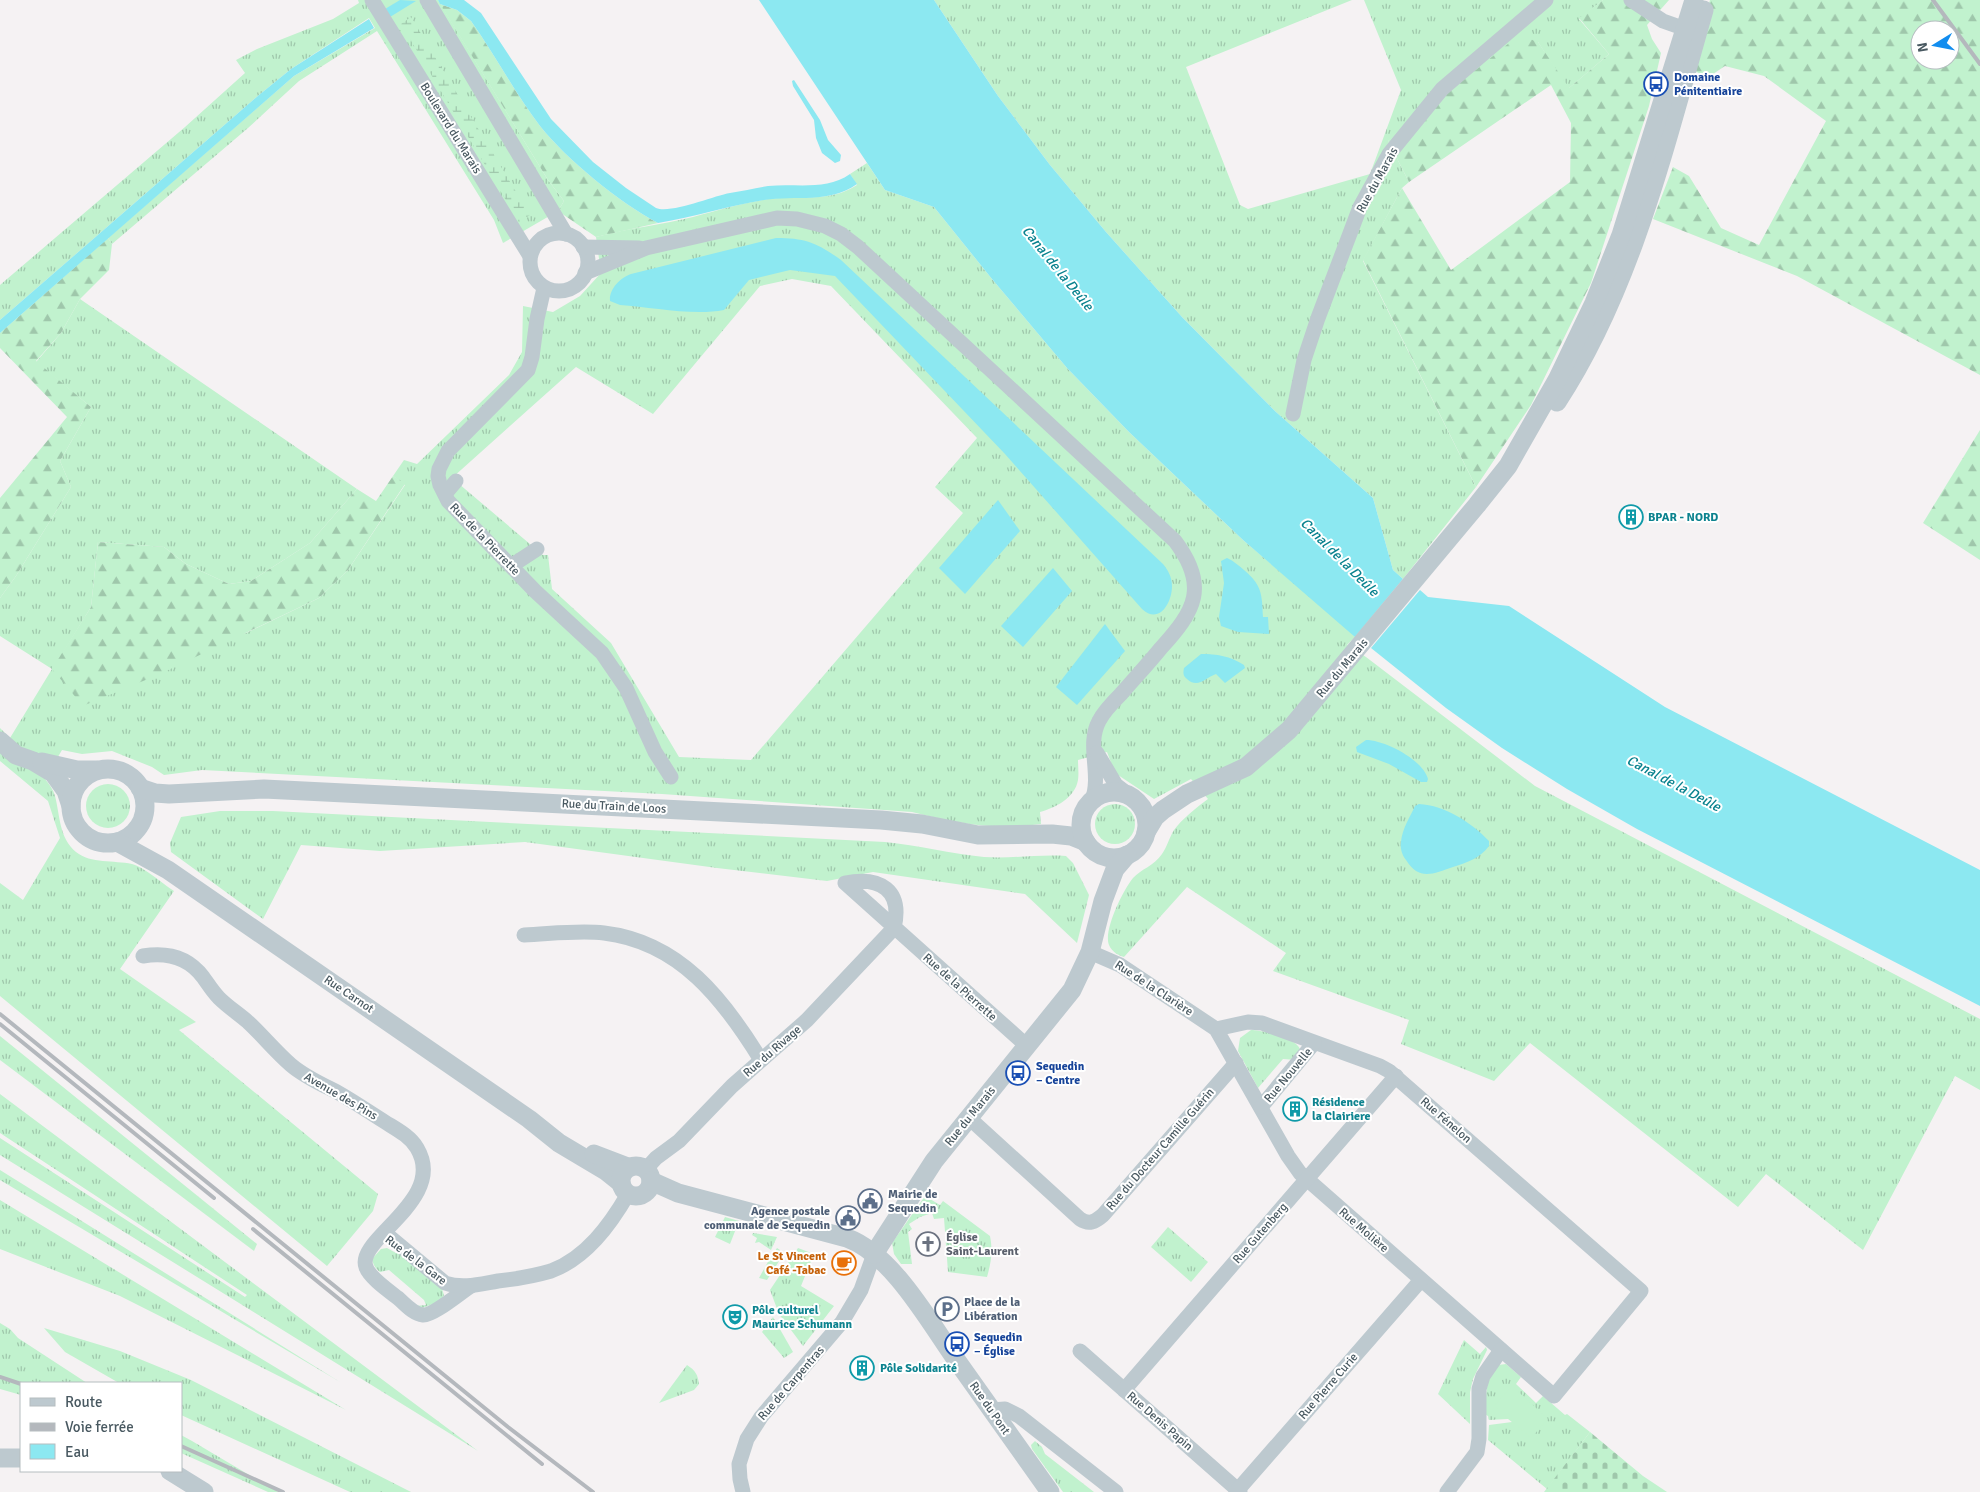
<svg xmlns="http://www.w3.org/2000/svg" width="1980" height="1492" font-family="Signika,sans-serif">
	<defs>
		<pattern id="grass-tufts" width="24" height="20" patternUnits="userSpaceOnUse" patternTransform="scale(1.25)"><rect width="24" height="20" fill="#c1f2ce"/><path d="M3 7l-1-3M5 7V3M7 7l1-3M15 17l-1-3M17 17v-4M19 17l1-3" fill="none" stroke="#9fc7ab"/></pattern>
		<pattern id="forest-firs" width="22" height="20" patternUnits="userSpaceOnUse" patternTransform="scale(1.25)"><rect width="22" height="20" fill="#c1f2ce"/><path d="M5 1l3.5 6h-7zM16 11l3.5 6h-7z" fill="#9fc7ab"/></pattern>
		<pattern id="wetland-marsh" width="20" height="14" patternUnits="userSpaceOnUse" patternTransform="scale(1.25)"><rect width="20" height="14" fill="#c1f2ce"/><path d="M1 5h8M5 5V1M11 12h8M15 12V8" fill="none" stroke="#9fc7ab"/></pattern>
		<pattern id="cemetery-stones" width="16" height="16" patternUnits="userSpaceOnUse" patternTransform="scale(1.25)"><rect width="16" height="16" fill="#c1f2ce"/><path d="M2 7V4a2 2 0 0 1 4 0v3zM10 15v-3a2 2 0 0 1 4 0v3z" fill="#9fc7ab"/></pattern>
	</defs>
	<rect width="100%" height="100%" fill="#f5f2f3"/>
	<g fill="url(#grass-tufts)" fill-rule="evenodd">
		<polygon points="358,0 438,0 548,180 564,201 558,211 503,243 494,220 377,31 299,81 248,128 112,244 108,238 294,76 375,28 369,18 291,69 259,95 0,320 0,285 185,127 245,73 236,60 257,49 333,19 359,3"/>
		<polygon points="934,0 1352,0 1186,67 1240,205 1248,209 1370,174 1401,90 1364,0 1603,0 1579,19 1609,54 1568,89 1538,42 1388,141 1409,182 1402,188 1363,261 1476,487 1403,579 1393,570 1373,498 1276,412 1182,317 1106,232 1050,165 998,96"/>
		<path d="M 867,163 L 885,190 L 934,207 L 992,279 L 1067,368 L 1129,432 L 1243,540 L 1349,630 L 1355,637 L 1347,645 L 1366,657 L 1535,786 L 1980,1019 L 1980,1090 L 1955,1076 L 1863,1250 L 1766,1174 L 1738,1207 L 1530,1043 L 1494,1081 L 1401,1044 L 1409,1020 L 1273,971 L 1286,953 L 1187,887 L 1124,957 C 1118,955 1112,952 1109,945 C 1103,931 1123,890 1133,878 C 1141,869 1154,866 1162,854 C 1167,847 1169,838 1174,830 C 1181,820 1197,807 1208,799 L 1191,779 L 1154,799 L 1115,773 L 1107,752 L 1078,760 C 1078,766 1079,774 1078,780 C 1075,798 1055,808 1040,812 L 1041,824 C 994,831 957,823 912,812 L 662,794 L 202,770 L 164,775 L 152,767 L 112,751 L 82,754 L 62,750 L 45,779 C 49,784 53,789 55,796 C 60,815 59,838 76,852 C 91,864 114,860 132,864 C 144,867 163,884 174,891 L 120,969 L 196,1022 L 179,1030 L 378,1194 L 373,1211 L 327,1266 L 0,996 L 0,883 L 23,900 L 60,838 L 48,801 L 0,761 L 0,728 L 10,738 L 52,669 L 0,636 L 0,598 L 16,576 L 71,487 L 60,461 L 91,407 L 36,362 L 61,333 L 80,299 L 357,489 L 310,543 L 251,581 L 229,584 L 186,564 L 164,547 L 98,542 L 91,607 L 53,669 L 246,633 L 319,598 L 348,570 L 405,485 L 393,476 L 404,460 L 417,464 L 509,375 L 522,352 L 523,306 L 553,312 L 580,296 L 601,273 L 596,237 C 628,228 661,225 693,217 C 718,210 742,203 768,199 C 798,195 830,203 857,185 L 850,174 ZM 792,279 L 831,286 L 977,438 L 935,487 L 963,513 L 751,760 L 679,757 L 611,643 L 552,589 L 548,555 L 543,555 L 452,478 L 576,367 L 653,414 L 760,286 Z"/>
		<circle cx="108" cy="806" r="22"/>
		<circle cx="1115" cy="824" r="20"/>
		<path d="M 220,811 L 273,811 L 885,842 C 918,845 951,854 984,857 C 1011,859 1039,854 1066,856 L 1073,863 L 1089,895 L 1077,943 L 1025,894 L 873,872 L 827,881 L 717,868 L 525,842 L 380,851 L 301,845 L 263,919 L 171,852 L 170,843 L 181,817 Z"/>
		<path d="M 1251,1030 C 1262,1030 1296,1038 1300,1049 L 1296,1060 L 1283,1059 L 1258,1088 L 1238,1051 L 1240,1038 Z"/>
		<polygon points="0,1036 257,1244 254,1251 0,1060"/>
		<polygon points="0,1094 478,1451 0,1155 0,1138 245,1297 247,1295 0,1133"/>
		<polygon points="0,1170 340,1382 0,1180"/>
		<path d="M 925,1196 L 940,1205 L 943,1201 L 990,1236 C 993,1251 991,1263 987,1277 L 948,1272 L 944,1218 L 934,1219 L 932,1213 L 920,1217 L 909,1224 L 912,1229 L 908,1232 L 912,1264 L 901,1264 L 894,1254 L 892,1243 Z"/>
		<polygon points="0,1200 346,1410 120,1296 0,1249"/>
		<polygon points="725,1217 739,1221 730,1244 715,1237"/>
		<polygon points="1168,1227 1208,1262 1191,1282 1151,1247"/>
		<polygon points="753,1233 777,1237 771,1250 759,1242 755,1243 757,1238 752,1235"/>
		<path d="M 387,1248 L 396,1253 L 400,1252 L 442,1289 L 444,1295 L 441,1301 L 422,1308 L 415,1306 L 426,1305 L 424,1300 L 389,1270 L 380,1272 C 375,1268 373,1264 372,1259 L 381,1249 Z"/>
		<polygon points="777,1248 780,1250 779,1252 783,1255 767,1280 759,1278 774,1251 775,1251"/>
		<polygon points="798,1248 814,1254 801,1286 834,1306 803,1346 779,1314 770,1290"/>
		<polygon points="773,1317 793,1352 784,1358 762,1332"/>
		<polygon points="0,1323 10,1329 18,1338 87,1383 21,1383 21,1395 0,1389"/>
		<polygon points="44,1328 120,1351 191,1380 411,1492 350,1492 181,1415 181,1383 119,1383 65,1352"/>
		<polygon points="1464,1340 1480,1354 1486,1347 1487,1350 1473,1379 1470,1392 1470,1424 1438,1394"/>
		<polygon points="1506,1364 1521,1377 1516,1384 1536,1403 1543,1396 1565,1415 1567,1414 1590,1432 1547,1489 1488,1440 1489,1425 1512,1422 1508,1419 1489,1420 1488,1416 1483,1413 1488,1381 1498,1365"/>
		<path d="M 687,1365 C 695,1370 698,1375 699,1384 L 694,1390 L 659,1403 Z"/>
		<polygon points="181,1435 192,1441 278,1492 268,1492 181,1453"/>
		<polygon points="1035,1441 1042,1447 1045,1454 1094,1492 1063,1492 1032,1449 1031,1445"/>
	</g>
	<g fill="url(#forest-firs)" fill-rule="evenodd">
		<polygon points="1603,0 1669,0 1647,25 1652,39 1661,53 1649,106 1591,283 1531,405 1476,487 1363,260 1402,188 1451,270 1570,182 1571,123 1551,85 1409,182 1388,141 1519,35 1538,42 1569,88 1609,54 1579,18"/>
		<path d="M 1710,0 L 1980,0 L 1980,375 L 1797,276 L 1653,219 L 1673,167 L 1689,176 L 1721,228 L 1759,245 L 1826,121 L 1764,76 L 1725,66 L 1707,78 L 1690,68 ZM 1920,30 L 1950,30 L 1950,60 L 1920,60 Z"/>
		<path d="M 440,4 L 457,10 L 471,21 C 495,55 515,93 540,126 C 567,160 620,203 658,223 L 596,237 L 558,211 L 564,201 L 548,180 Z"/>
		<polygon points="108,238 112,244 109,270 80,299 61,333 36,361 91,407 60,461 71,487 16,576 0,598 0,498 67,417 0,348 0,333"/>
		<polygon points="1980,430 1980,560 1923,523"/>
		<polygon points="393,476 405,484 348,570 319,598 160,674 85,705 78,700 52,669 91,607 98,542 164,547 186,564 229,584 251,581 310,543 357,489 376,501"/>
	</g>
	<polygon fill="url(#wetland-marsh)" points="411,17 530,215 519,222 401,24"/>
	<polygon fill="url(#cemetery-stones)" points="1590,1432 1643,1476 1667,1492 1544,1492"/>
	<polygon fill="#c1f2ce" points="1512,1386 1548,1419 1531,1438 1494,1406"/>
	<g fill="#8ce8f1">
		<polygon points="400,0 416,1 390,17 385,9"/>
		<path d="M 438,0 L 464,0 L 481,13 L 551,119 L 593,162 L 626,188 L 656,208 C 671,214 713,196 730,193 C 743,191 756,188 768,186 C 796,183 826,191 850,174 L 857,184 C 829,204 796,195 764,200 C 728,206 694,217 658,223 C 620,203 567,160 540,126 C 515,93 495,55 471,21 L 457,10 L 440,4 Z"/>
		<polygon points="759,0 934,0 998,96 1050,165 1106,232 1182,317 1276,412 1373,498 1393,570 1403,579 1355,637 1243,540 1129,432 1067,368 992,279 934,207 885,190"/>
		<polygon points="369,19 374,28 294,76 0,333 0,320 259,95 291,69"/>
		<polygon points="794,80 820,120 828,140 841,155 840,161 835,163 822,153 816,138 814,120 793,86 792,81"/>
		<path d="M 776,238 C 806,238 817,243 841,260 L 1163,564 C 1168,570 1172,577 1172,586 C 1172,603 1159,625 1142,609 L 1005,454 L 835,276 L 790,270 L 749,280 L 724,310 C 693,316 651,307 620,305 L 610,301 C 609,289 620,278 631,274 Z"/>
		<polygon points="998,500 1020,531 965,594 939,568"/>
		<path d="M 1227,558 C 1234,561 1239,566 1244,570 C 1262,585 1262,594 1263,617 L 1268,617 L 1269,634 L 1238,632 L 1221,626 L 1219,617 L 1224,583 L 1221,561 Z"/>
		<polygon points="1053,568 1072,591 1023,647 1001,626"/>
		<polygon points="1420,590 1428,597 1509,606 1665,707 1980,870 1980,1006 1637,829 1567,789 1502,748 1446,708 1371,648"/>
		<polygon points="1105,624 1125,651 1077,705 1056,687"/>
		<path d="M 1201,654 C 1217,654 1230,656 1244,665 L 1245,668 L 1225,683 L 1216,674 C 1205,678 1198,689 1187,679 C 1183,676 1183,673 1184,668 Z"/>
		<path d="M 1366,740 C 1385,740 1423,760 1428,779 L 1427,782 L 1421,782 L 1389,764 L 1357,752 L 1356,747 Z"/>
		<path d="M 1419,804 C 1445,805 1472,823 1489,841 L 1489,846 C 1479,859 1468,862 1453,867 C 1433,874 1419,881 1406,860 C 1402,855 1400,848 1401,842 C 1402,829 1410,817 1415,806 Z"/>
	</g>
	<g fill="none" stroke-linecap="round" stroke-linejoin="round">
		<g stroke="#bdc9cf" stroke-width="15">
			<polyline points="372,0 530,256"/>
			<polyline points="427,0 566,234"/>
			<polyline points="1631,0 1663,21 1694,32"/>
			<circle cx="559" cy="262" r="29"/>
			<polyline points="583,247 639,248"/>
			<path d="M 585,273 L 646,248 L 777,218 L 797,219 L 825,226 L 841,234 L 858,247 L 1175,541 C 1209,586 1195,611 1161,648 C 1148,664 1134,679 1121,694 C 1113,702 1104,711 1099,721 C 1086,745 1102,775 1092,800"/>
			<polyline points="544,288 537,319 532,357 528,370 448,451 439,469 438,476 440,485 448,501 535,591 602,653 626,688 655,752 671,777"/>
			<polyline points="1293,414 1304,360 1318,318 1360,207 1389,154 1442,89 1546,0"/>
			<polyline points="445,494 456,481"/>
			<polyline points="511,566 537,549"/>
			<polyline points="1097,753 1116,785 1129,795"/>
			<path d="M 524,935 C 550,934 578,930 604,933 C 680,942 724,1000 761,1060"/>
			<polyline points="1090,952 1120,965 1216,1029 1288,1156 1300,1173 1554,1396 1641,1291 1389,1071 1380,1066 1262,1023 1248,1022 1216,1029"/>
			<path d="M 143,956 C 167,952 188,957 203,977 C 208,984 213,992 219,998 C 228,1007 239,1014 248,1022 C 263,1036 276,1052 291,1065 C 305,1077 321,1084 337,1092 C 353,1101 369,1112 385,1122 C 396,1129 410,1136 417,1148 C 448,1200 355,1239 366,1267 C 369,1277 389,1291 398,1298 C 405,1304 413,1314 423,1315 C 433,1316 461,1292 471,1286"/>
			<polyline points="1261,1107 1314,1043"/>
			<path d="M 968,1117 L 1080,1219 C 1089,1225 1095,1222 1103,1215 L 1236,1063"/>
			<path d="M 646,1169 L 656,1158 L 679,1141 L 732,1086 L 807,1020 L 894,928 C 903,890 880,876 845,883 L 1027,1046"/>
			<path d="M 385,1233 L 445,1283 C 463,1289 480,1284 498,1281 C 516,1279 534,1276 551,1271 C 586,1258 610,1225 628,1194"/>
			<polyline points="1080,1351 1240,1492"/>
			<polyline points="1124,1390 1396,1076"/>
			<polyline points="992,1410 1005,1409 1019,1416 1116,1492"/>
			<polyline points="743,1492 740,1479 739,1464 747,1439 761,1417 842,1322 861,1290 874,1254"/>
			<polyline points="1236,1492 1421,1280"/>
			<polyline points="1447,1492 1477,1452 1479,1439 1479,1389 1483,1376 1501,1350"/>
		</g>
		<g stroke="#bdc9cf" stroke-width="19">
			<path d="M 1557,402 C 1633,286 1666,141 1704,10"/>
			<polyline points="0,741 16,755 33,761 53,773 66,791 71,806"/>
			<polyline points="42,762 77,770 97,770"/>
			<circle cx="108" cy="806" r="37"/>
			<polyline points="140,788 155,793 169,794 264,789 881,820 922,824 978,835 1052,834 1071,836 1086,842"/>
			<circle cx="1114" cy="825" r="33"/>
			<polyline points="1146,832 1155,817 1163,810 1187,794 1246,767 1289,730 1477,505 1508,466 1557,380 1594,303 1621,235 1694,0"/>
			<polyline points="117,842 168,870 529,1119 559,1143 606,1171 621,1183"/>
			<polyline points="594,1154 628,1167"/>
			<circle cx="636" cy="1181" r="15"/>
			<path d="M 651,1181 L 678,1193 L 847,1238 C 892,1254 930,1323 957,1361 C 988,1405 1019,1448 1050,1492"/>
			<polyline points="874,1254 934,1161 1072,990 1090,952 1103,901 1115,869 1127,855"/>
			<polyline points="0,1458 21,1458"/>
			<polyline points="170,1471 204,1492"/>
		</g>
		<g stroke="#b4b8bd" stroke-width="4">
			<polyline points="1933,0 1980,64"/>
			<polyline points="0,1014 508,1427 593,1492"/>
			<polyline points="0,1024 214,1198"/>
			<polyline points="253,1229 542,1464"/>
			<polyline points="0,1377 21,1384"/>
			<polyline points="181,1446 283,1492"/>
		</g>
	</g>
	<defs>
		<g id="bus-ring" transform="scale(1.25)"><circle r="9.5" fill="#fff" stroke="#1a4fb4" stroke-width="1.5"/><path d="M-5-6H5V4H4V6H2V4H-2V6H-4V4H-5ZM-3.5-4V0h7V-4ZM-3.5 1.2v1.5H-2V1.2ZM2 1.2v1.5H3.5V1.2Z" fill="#1a4fb4"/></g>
		<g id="building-ring" transform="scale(1.25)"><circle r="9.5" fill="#fff" stroke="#0f9aa8" stroke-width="1.5"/><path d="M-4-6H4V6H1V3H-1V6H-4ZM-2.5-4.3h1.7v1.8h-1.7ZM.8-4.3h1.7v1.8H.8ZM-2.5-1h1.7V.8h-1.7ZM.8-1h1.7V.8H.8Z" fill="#0f9aa8"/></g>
		<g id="civic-ring" transform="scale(1.25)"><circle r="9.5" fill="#fff" stroke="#5c6f8a" stroke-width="1.5"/><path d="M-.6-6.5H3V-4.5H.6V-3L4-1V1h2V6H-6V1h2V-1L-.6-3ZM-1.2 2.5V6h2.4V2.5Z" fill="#5c6f8a"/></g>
		<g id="church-ring" transform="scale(1.25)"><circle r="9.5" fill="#fff" stroke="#6b7280" stroke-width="1.5"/><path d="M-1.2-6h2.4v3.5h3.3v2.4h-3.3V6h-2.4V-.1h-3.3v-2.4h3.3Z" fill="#6b7280"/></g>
		<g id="cafe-ring" transform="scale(1.25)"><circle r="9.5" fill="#fff" stroke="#e8710a" stroke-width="1.5"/><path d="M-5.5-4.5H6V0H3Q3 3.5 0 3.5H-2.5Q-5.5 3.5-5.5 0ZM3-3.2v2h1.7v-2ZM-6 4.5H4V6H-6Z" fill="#e8710a"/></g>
		<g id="parking-ring" transform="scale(1.25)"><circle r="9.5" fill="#fff" stroke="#5c6f8a" stroke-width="1.5"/><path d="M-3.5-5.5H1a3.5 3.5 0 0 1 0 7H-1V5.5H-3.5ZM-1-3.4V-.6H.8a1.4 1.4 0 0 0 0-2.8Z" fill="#5c6f8a"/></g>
		<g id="theatre-ring" transform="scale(1.25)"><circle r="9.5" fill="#fff" stroke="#0f9aa8" stroke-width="1.5"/><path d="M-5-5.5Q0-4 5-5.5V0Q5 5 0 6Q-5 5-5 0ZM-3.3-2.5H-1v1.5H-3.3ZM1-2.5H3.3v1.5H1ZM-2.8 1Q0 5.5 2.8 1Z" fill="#0f9aa8"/></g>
	</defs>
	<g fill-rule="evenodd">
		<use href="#bus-ring" x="1656" y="84"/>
		<use href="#building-ring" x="1631" y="517"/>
		<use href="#bus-ring" x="1018" y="1073"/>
		<use href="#building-ring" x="1295" y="1109"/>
		<use href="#civic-ring" x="870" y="1201"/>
		<use href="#civic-ring" x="848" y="1218"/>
		<use href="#church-ring" x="928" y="1244"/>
		<use href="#cafe-ring" x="844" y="1263"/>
		<use href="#parking-ring" x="947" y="1309"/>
		<use href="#theatre-ring" x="735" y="1317"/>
		<use href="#bus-ring" x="957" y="1344"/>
		<use href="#building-ring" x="862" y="1368"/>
	</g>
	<g text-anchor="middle" stroke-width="4" stroke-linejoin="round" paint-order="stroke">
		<g font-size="12" font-weight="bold" fill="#164399" stroke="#fff" text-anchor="start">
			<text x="1674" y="81">Domaine<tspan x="1674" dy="14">Pénitentiaire</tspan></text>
			<text x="1036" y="1070">Sequedin<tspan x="1036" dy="14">– Centre</tspan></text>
			<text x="974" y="1341">Sequedin<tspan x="974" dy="14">– Église</tspan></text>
		</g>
		<g font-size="12" fill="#495961" stroke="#fff">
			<text transform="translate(451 128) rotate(58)" y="4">Boulevard du Marais</text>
			<text transform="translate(1377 180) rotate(-61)" y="4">Rue du Marais</text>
			<text transform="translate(485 539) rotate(46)" y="4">Rue de la Pierrette</text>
			<text transform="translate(1342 668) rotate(-50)" y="4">Rue du Marais</text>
			<text transform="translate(614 806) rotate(3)" y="4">Rue du Train de Loos</text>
			<text transform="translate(960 987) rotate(42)" y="4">Rue de la Pierrette</text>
			<text transform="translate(1154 988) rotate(33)" y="4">Rue de la Clarière</text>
			<text transform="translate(349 994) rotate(34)" y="4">Rue Carnot</text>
			<text transform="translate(772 1051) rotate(-41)" y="4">Rue du Rivage</text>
			<text transform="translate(1288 1075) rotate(-50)" y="4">Rue Nouvelle</text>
			<text transform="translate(341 1096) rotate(30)" y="4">Avenue des Pins</text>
			<text transform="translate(970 1116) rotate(-51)" y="4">Rue du Marais</text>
			<text transform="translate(1446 1120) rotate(41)" y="4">Rue Fénelon</text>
			<text transform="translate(1160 1149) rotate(-49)" y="4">Rue du Docteur Camille Guérin</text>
			<text transform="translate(1364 1230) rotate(41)" y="4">Rue Molière</text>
			<text transform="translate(1260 1233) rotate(-49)" y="4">Rue Gutenberg</text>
			<text transform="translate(416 1260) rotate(37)" y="4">Rue de la Gare</text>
			<text transform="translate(791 1383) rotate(-49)" y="4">Rue de Carpentras</text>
			<text transform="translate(1328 1386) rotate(-49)" y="4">Rue Pierre Curie</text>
			<text transform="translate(990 1408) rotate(55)" y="4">Rue du Pont</text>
			<text transform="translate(1160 1421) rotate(41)" y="4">Rue Denis Papin</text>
		</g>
		<g font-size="12" font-weight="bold" fill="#0d838f" stroke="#fff" text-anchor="start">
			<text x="1648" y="521">BPAR - NORD</text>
			<text x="1312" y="1106">Résidence<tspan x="1312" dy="14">la Clairiere</tspan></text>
			<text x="752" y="1314">Pôle culturel<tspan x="752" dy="14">Maurice Schumann</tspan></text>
			<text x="880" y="1372">Pôle Solidarité</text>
		</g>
		<g font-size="12" font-weight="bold" fill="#4e5e75" stroke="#fff" text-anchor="start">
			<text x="888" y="1198">Mairie de<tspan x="888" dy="14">Sequedin</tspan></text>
			<text x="830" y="1215" text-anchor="end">Agence postale<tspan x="830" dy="14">communale de Sequedin</tspan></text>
			<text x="964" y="1306">Place de la<tspan x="964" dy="14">Libération</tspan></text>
		</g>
		<g font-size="12" font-weight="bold" fill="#5b616d" stroke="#fff" text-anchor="start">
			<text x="946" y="1241">Église<tspan x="946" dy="14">Saint-Laurent</tspan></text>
		</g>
		<g font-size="12" font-weight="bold" fill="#c56008" stroke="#fff" text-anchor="end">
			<text x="826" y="1260">Le St Vincent<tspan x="826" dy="14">Café -Tabac</tspan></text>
		</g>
		<g font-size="14" font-style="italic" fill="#09828e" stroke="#fff">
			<text transform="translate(1058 268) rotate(51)" y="5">Canal de la Deûle</text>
			<text transform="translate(1340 557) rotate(45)" y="5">Canal de la Deûle</text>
			<text transform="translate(1674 783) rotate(28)" y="5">Canal de la Deûle</text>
		</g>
	</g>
	<rect x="20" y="1382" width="162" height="90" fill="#ffffff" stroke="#b6bdc0"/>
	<rect x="30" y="1398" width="25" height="8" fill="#bdc9cf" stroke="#b6bdc0"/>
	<text x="65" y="1407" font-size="15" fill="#495961">Route</text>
	<rect x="30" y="1423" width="25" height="8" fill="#b4b8bd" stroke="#b6bdc0"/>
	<text x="65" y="1432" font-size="15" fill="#495961">Voie ferrée</text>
	<rect x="30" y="1444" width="25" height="15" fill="#8ce8f1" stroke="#b6bdc0"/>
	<text x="65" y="1457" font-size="15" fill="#495961">Eau</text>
	<g transform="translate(1935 45) rotate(260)"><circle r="24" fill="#ffffff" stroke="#b6bdc0"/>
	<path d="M0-4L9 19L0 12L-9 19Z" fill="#128def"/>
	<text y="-8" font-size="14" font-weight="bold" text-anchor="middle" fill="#495961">N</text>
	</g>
</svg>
